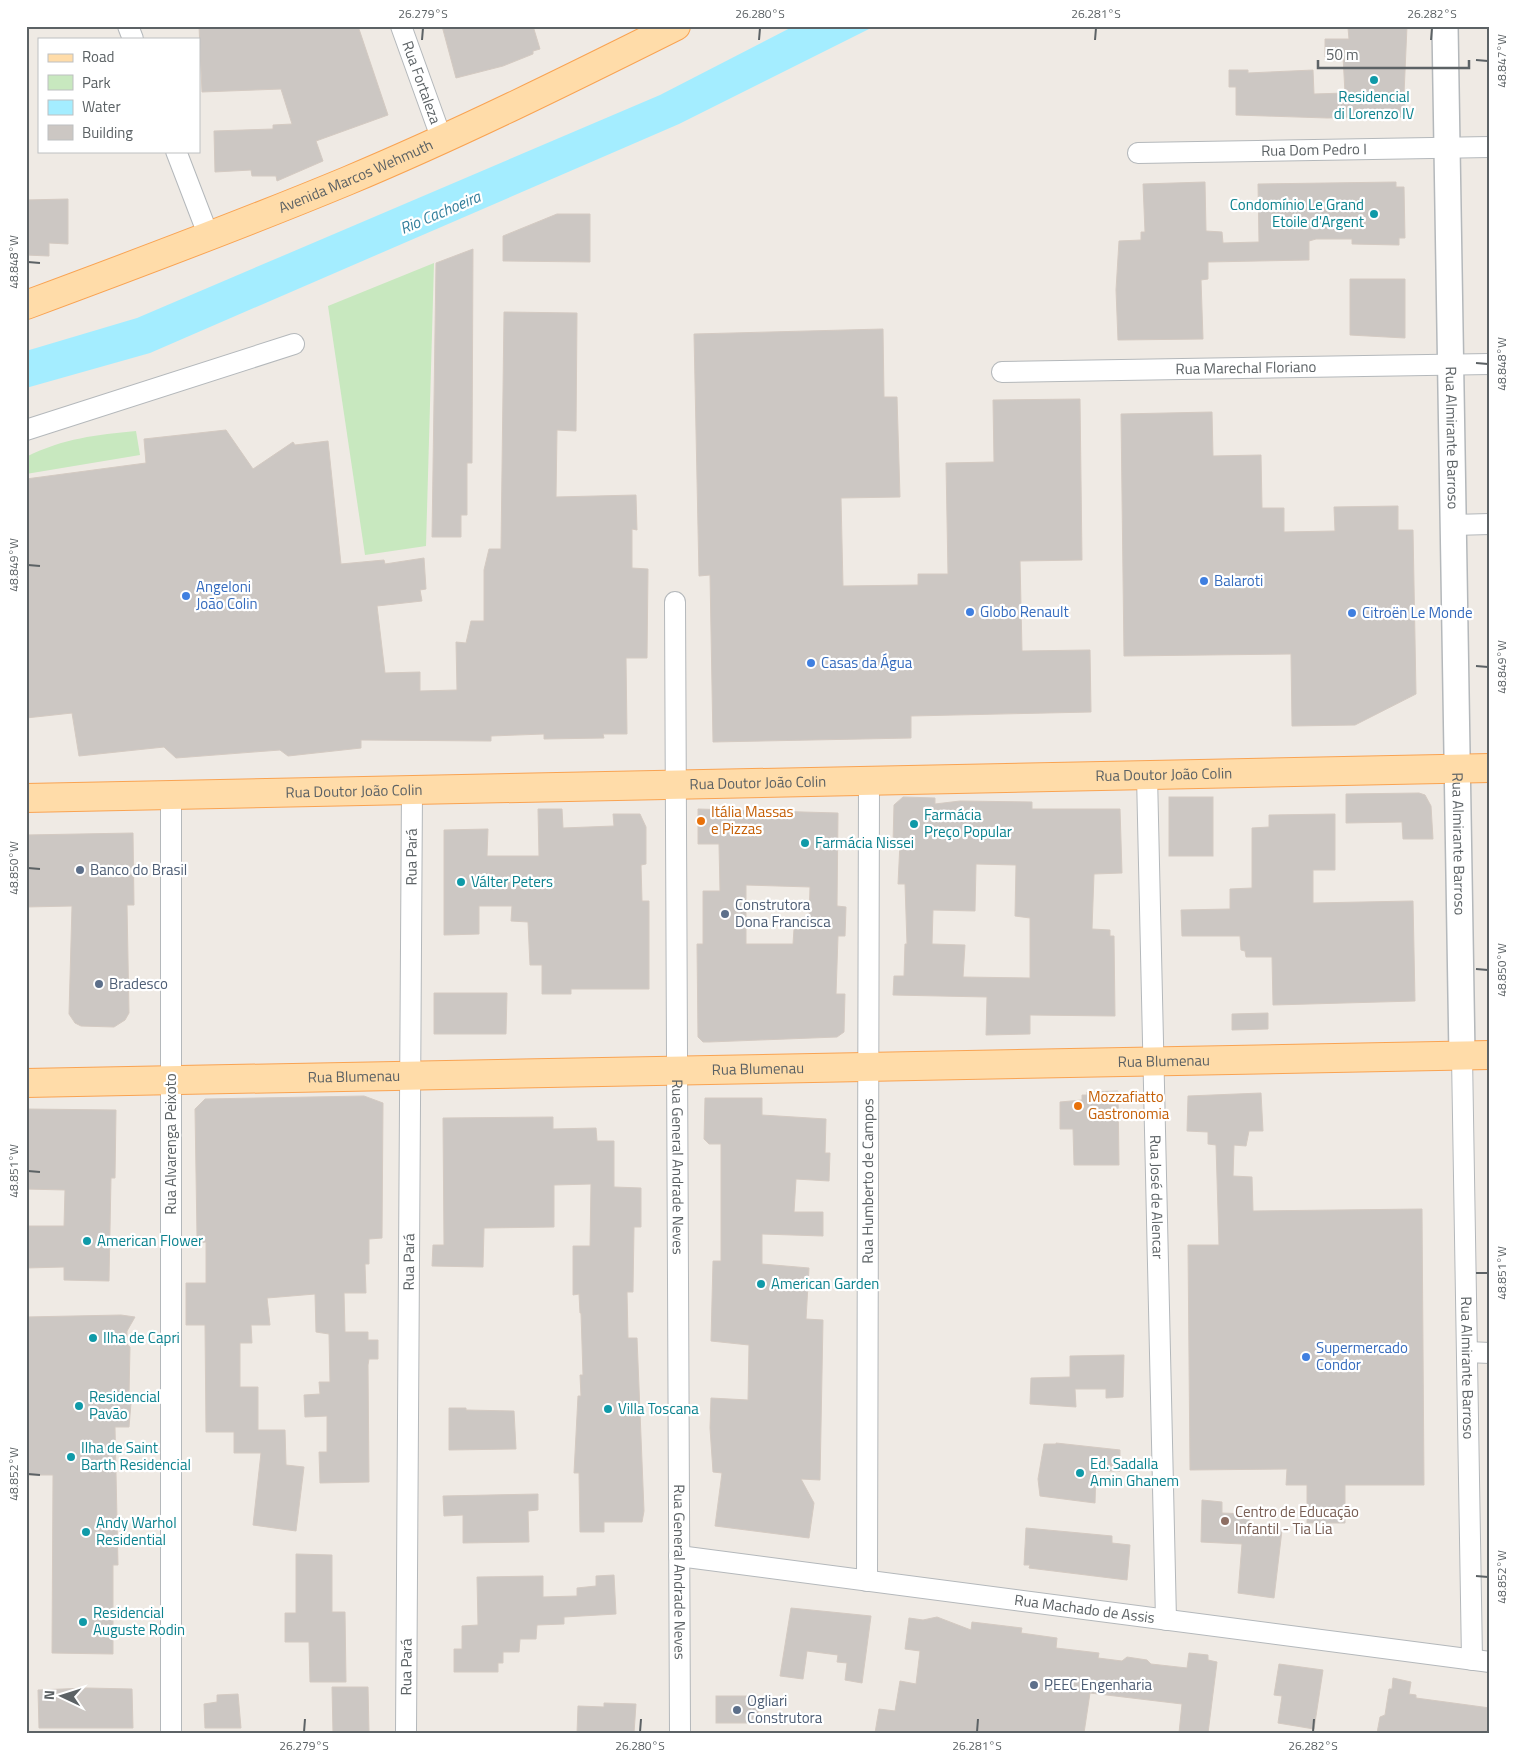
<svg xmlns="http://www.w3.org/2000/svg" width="1516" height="1759" font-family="'Titillium Web',sans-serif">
	<rect width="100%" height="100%" fill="#efeae4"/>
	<g fill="#c8e8bf">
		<polygon points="434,263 426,546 365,555 328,306"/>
		<path d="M 136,431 L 140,455 L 26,474 L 26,457 C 64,438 96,435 136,431 Z"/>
	</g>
	<polygon fill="#a4edff" points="794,26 875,26 679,124 150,353 26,388 26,351 137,318 660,95"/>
	<g fill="#ccc7c3" stroke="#d4cac2" fill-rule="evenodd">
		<polygon points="199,26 358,26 388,115 316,141 323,161 277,181 276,176 252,176 251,170 215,172 214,131 273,129 273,125 292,124 281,89 202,92"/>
		<polygon points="442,26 533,26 540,49 533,51 533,54 503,66 456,78"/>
		<polygon points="1373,26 1407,26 1404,94 1406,117 1327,118 1236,115 1236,87 1229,87 1229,70 1248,70 1248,73 1313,70 1314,94 1345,93 1343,56 1325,57 1325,39 1349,39 1348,28"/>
		<polygon points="1205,182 1206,231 1222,232 1223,243 1259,242 1258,184 1396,182 1396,187 1404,187 1405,238 1399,238 1399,245 1352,244 1352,239 1316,239 1309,241 1309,260 1208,262 1208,279 1201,280 1203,339 1118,340 1116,290 1119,241 1141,240 1141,232 1145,232 1143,184"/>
		<polygon points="68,199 68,244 49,243 49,256 26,255 26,200"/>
		<polygon points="557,214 590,214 590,262 503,261 503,236"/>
		<polygon points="473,249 472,463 467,463 467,515 461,515 461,537 432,537 436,263"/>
		<polygon points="1350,279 1405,279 1405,338 1350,335"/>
		<polygon points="504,312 577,313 576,431 557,430 556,497 636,495 637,530 632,529 632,568 648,569 647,658 626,658 627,734 603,734 604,738 544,739 544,734 491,736 491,741 361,740 361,748 288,756 280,750 176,758 164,747 79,756 72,713 26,718 26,479 146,463 144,439 226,430 253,469 293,442 295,445 328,441 341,564 384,560 385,564 424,558 426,589 420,590 422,601 377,606 385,673 420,672 420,691 457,690 456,642 466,643 471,621 484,621 484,570 489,549 501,549"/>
		<polygon points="883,329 884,397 897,397 900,497 841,498 843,586 918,585 918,574 948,574 946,463 994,462 993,400 1080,399 1082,560 1020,561 1022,651 1090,650 1091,712 911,716 911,738 713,742 710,575 699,576 694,334"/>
		<polygon points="1212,412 1213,456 1261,455 1262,508 1284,508 1284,532 1335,531 1334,507 1398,506 1398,530 1413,530 1416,694 1355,725 1292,726 1291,654 1124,656 1121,414"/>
		<polygon points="1419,793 1425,795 1431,806 1433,839 1403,839 1402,822 1346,823 1346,794"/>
		<path d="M 903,797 L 935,798 L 935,804 L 960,801 L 1032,802 L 1032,809 L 1120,809 L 1122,873 L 1094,874 L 1092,929 L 1110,930 L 1110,936 L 1114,936 L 1115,1016 L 1030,1015 L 1030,1034 L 986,1035 L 987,997 L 893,995 L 894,976 L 904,976 L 905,944 L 907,944 L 905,884 L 898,884 L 900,843 L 893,843 L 894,805 ZM 976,864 L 1016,865 L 1015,916 L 1030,918 L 1030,978 L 963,977 L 965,945 L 932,944 L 933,910 L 975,911 Z"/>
		<rect x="1169" y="797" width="44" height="59"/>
		<polygon points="538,809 562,809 563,828 614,826 613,814 640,814 646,827 646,864 641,865 642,901 649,901 649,989 571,989 571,994 542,994 542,965 530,965 528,922 511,921 512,906 479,906 479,934 444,935 444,830 488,829 487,856 539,856"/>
		<path d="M 698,809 L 838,813 L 837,906 L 846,907 L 845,936 L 838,936 L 836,994 L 845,994 L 844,1032 L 837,1037 L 709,1042 L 703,1042 L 698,1037 L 697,944 L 703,944 L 703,891 L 720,891 L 719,844 L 698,844 ZM 746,885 L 810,887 L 809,920 L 798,920 L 798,929 L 794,929 L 793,944 L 746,944 Z"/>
		<polygon points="1335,814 1335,870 1313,870 1313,903 1413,901 1415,1001 1273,1005 1272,957 1246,957 1245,951 1241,950 1240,936 1182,936 1181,910 1230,909 1230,889 1252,888 1252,828 1269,827 1269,815"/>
		<polygon points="133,833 134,905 127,905 129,1013 125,1020 114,1027 81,1026 75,1023 69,1014 72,906 26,907 26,835"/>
		<polygon points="434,993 507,993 506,1034 434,1034"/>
		<polygon points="1268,1013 1268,1029 1232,1030 1232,1014"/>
		<polygon points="1118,1091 1119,1165 1074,1165 1073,1129 1060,1129 1060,1102 1082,1100 1082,1095 1087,1095 1087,1092"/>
		<polygon points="1261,1093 1263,1131 1249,1131 1246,1146 1234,1145 1233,1176 1252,1177 1253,1211 1422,1209 1424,1485 1345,1485 1345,1523 1307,1523 1307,1485 1286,1485 1287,1469 1190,1470 1188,1245 1219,1245 1216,1145 1208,1144 1208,1132 1187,1131 1188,1096"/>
		<polygon points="364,1096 383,1103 382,1238 369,1239 369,1264 365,1264 366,1293 344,1293 345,1332 368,1332 368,1340 378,1340 378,1359 369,1359 368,1365 369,1482 320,1483 319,1452 327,1452 327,1416 305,1417 304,1395 320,1394 319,1382 330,1382 329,1334 316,1332 315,1294 267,1298 270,1325 251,1325 252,1343 240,1343 240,1387 258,1387 258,1430 285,1430 286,1465 304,1467 296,1531 253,1525 261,1453 234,1453 234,1432 206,1432 205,1325 186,1325 186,1283 206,1283 206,1242 198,1243 197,1236 195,1109 205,1099"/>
		<polygon points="705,1098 762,1098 762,1115 826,1119 825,1153 830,1153 829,1181 796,1179 794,1212 823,1212 823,1236 762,1234 762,1264 809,1268 806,1319 823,1320 820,1480 801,1479 814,1503 809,1538 715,1526 722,1473 713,1472 710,1428 711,1398 748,1400 749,1345 711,1341 713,1261 721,1261 721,1144 709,1144 704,1139"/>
		<polygon points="26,1109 116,1110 115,1178 111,1178 109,1281 64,1280 64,1267 26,1268 26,1226 64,1226 65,1190 26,1189"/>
		<polygon points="553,1117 553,1129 596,1128 597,1141 614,1141 614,1187 641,1188 641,1227 634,1227 633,1292 627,1292 628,1338 637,1338 644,1511 642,1522 604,1522 604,1532 580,1532 579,1473 574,1473 578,1396 581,1396 580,1375 583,1375 581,1313 580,1313 579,1294 573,1295 573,1246 590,1246 591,1184 554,1185 554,1227 484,1228 483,1267 432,1266 433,1245 444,1245 443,1118"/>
		<polygon points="121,1315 135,1317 127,1331 127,1344 130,1347 129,1395 131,1403 129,1427 115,1427 118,1565 113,1565 113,1654 52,1653 53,1475 26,1475 26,1317"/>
		<polygon points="1124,1355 1123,1397 1106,1398 1106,1389 1075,1389 1076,1407 1030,1404 1031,1378 1070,1377 1070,1356"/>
		<polygon points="449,1408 466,1408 466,1410 514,1411 516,1449 449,1450"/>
		<polygon points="1056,1443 1120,1450 1120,1471 1096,1471 1095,1503 1040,1496 1038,1479 1044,1444 1056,1444"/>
		<polygon points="538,1494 538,1510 528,1511 529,1542 463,1543 463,1515 444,1516 443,1496"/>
		<polygon points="1202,1500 1222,1502 1222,1513 1249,1514 1249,1529 1282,1530 1274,1598 1238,1593 1242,1544 1201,1542"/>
		<polygon points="1026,1528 1112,1536 1112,1543 1130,1545 1127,1580 1029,1568 1030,1565 1024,1565"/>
		<polygon points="296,1554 332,1555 332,1612 345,1612 346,1682 310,1682 309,1642 285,1642 285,1613 296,1613"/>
		<polygon points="614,1575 616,1614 564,1617 564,1624 537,1625 536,1639 520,1639 519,1652 503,1652 503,1663 498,1663 498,1672 454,1672 454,1649 462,1649 462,1626 478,1625 477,1577 543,1576 543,1597 577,1596 577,1588 596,1586 596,1576"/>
		<polygon points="791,1608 871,1616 862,1683 845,1680 847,1663 837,1662 838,1655 807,1651 803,1679 780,1676"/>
		<polygon points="937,1617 971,1630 972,1622 1022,1628 1021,1633 1057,1638 1056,1648 1099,1653 1098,1658 1122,1661 1127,1657 1147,1660 1151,1664 1187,1668 1189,1653 1208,1655 1208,1660 1217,1662 1208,1733 1179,1733 1182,1704 1090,1693 1084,1733 875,1733 879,1709 895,1711 900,1681 916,1684 920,1651 905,1649 909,1618 923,1620"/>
		<polygon points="1279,1664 1323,1670 1314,1729 1278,1723 1282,1696 1274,1695"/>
		<polygon points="1393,1678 1411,1682 1409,1694 1416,1695 1416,1698 1490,1708 1490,1733 1377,1733 1380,1717 1385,1715 1389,1689 1392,1689"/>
		<polygon points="332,1687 368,1687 369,1732 333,1733"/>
		<polygon points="87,1688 132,1689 133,1728 39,1728 38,1690"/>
		<polygon points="238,1694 241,1728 205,1728 204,1704 217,1702 217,1695"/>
		<rect x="716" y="1696" width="42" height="27"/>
		<polygon points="604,1703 636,1704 634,1733 577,1733 578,1706 604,1707"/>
	</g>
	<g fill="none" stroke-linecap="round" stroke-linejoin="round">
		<g stroke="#b4b8bb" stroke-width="22">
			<g id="minor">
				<polyline points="128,26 133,39"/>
				<path id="s1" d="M 401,26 L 442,140"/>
				<polyline points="176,151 209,237"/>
				<path id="s2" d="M 1138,153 L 1490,147"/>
				<path id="s3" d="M 1002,372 L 1490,364"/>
				<polyline points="26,430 294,344"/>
				<polyline points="1453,525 1490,524"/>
				<path id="s4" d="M 675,602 L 680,1733"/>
				<path id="s5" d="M 1147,775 L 1166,1620"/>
				<path id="s6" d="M 1462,1056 L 1472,1660"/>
				<polyline points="1467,1352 1490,1353"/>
				<path id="s7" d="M 679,1556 L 1490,1662"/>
				<path id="s8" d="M 867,1581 L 869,781"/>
				<polyline points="171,1733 171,795"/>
				<path id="s9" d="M 406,1733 L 412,790"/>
			</g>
		</g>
		<g stroke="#b4b8bb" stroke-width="28">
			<g id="tertiary">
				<path id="s10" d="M 1445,26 L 1462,1056"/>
			</g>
		</g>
		<g stroke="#f9a352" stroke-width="30">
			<g id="primary">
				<path id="s11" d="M 26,305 C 134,265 241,225 347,181 C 459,134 568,80 676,26"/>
				<path id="s12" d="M 26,798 L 1490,768"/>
				<path id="s13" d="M 26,1083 L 1490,1055"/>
			</g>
		</g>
		<use href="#minor" stroke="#fff" stroke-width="20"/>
		<use href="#tertiary" stroke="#fff" stroke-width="25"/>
		<use href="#primary" stroke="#ffdca9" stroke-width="28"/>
	</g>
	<path fill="none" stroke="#5c6265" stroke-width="2" d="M 422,40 L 423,28M 759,40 L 760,28M 1095,40 L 1096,28M 1431,40 L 1432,28M 1476,60 L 1488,61M 28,262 L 40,263M 1476,363 L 1488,364M 28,565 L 40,566M 1476,666 L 1488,667M 28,868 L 40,869M 1476,969 L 1488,970M 28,1171 L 40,1172M 1476,1273 L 1488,1273M 28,1474 L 40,1475M 1476,1576 L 1488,1577M 304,1732 L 305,1719M 640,1732 L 641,1719M 977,1732 L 978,1719M 1313,1732 L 1314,1719"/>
	<g fill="#0f9aa8" stroke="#fff" stroke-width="2">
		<circle cx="1374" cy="80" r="5"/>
		<circle cx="1374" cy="214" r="5"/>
		<circle cx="914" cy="824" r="5"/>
		<circle cx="805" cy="843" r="5"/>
		<circle cx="461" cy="882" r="5"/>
		<circle cx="87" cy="1241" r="5"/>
		<circle cx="761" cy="1284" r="5"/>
		<circle cx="93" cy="1338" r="5"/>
		<circle cx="79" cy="1406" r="5"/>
		<circle cx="608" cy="1409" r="5"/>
		<circle cx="71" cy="1457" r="5"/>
		<circle cx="1080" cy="1473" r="5"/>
		<circle cx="86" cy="1532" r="5"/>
		<circle cx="83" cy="1622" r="5"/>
	</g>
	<g fill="#3f7fe0" stroke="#fff" stroke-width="2">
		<circle cx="1204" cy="581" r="5"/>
		<circle cx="186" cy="596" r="5"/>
		<circle cx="970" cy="612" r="5"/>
		<circle cx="1352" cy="613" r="5"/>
		<circle cx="811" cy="663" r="5"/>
		<circle cx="1306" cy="1357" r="5"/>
	</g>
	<g fill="#e8710a" stroke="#fff" stroke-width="2">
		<circle cx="701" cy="821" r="5"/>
		<circle cx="1078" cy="1106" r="5"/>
	</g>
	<g fill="#5c6f8a" stroke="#fff" stroke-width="2">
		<circle cx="80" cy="870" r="5"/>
		<circle cx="725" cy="914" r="5"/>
		<circle cx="99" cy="984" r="5"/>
		<circle cx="1034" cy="1685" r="5"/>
		<circle cx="737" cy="1710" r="5"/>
	</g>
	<circle fill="#8d6e63" stroke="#fff" stroke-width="2" cx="1225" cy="1521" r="5"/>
	<g text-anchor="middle" stroke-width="4.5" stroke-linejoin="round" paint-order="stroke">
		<g font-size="15" fill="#5c6265" stroke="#fff">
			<text dy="5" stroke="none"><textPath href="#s1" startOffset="60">Rua Fortaleza</textPath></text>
			<text dy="5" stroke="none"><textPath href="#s2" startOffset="176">Rua Dom Pedro I</textPath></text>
			<text dy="5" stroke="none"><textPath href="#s11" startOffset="354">Avenida Marcos Wehmuth</textPath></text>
			<text dy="5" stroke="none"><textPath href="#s3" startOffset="244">Rua Marechal Floriano</textPath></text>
			<text dy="5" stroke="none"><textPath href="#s10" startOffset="412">Rua Almirante Barroso</textPath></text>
			<text dy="5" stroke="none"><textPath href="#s12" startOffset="1138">Rua Doutor João Colin</textPath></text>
			<text dy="5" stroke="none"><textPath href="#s12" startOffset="732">Rua Doutor João Colin</textPath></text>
			<text dy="5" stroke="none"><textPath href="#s12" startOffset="328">Rua Doutor João Colin</textPath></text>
			<text dy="5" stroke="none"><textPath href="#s10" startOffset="818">Rua Almirante Barroso</textPath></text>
			<text dy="5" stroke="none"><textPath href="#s9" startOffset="876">Rua Pará</textPath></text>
			<text dy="5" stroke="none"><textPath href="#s13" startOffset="1138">Rua Blumenau</textPath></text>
			<text dy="5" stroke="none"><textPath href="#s13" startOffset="732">Rua Blumenau</textPath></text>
			<text dy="5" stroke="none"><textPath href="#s13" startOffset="328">Rua Blumenau</textPath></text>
			<text transform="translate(171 1144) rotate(-90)" y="5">Rua Alvarenga Peixoto</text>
			<text dy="5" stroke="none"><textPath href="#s4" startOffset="565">Rua General Andrade Neves</textPath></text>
			<text dy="5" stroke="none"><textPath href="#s8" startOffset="400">Rua Humberto de Campos</textPath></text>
			<text dy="5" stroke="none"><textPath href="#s5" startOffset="422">Rua José de Alencar</textPath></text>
			<text dy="5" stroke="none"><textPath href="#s9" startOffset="471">Rua Pará</textPath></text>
			<text dy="5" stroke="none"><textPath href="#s6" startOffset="312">Rua Almirante Barroso</textPath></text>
			<text dy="5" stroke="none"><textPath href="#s4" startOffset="970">Rua General Andrade Neves</textPath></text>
			<text dy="5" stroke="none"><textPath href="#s7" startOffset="409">Rua Machado de Assis</textPath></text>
			<text dy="5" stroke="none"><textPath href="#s9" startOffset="66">Rua Pará</textPath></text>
		</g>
		<g font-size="15" fill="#0d838f" stroke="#fff" text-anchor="start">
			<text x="1374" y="102" text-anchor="middle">Residencial<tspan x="1374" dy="17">di Lorenzo IV</tspan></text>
			<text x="1364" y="210" text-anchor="end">Condomínio Le Grand<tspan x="1364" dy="17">Etoile d'Argent</tspan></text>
			<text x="924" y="820">Farmácia<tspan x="924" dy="17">Preço Popular</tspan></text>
			<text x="815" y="848">Farmácia Nissei</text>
			<text x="471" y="887">Válter Peters</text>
			<text x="97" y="1246">American Flower</text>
			<text x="771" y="1289">American Garden</text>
			<text x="103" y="1343">Ilha de Capri</text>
			<text x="89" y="1402">Residencial<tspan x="89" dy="17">Pavão</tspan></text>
			<text x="618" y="1414">Villa Toscana</text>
			<text x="81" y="1453">Ilha de Saint<tspan x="81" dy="17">Barth Residencial</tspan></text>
			<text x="1090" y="1469">Ed. Sadalla<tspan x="1090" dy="17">Amin Ghanem</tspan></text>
			<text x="96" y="1528">Andy Warhol<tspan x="96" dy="17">Residential</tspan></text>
			<text x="93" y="1618">Residencial<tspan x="93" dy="17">Auguste Rodin</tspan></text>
		</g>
		<g font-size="15" fill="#366cbe" stroke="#fff" text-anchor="start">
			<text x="1214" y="586">Balaroti</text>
			<text x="196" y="592">Angeloni<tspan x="196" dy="17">João Colin</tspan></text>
			<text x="980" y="617">Globo Renault</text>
			<text x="1362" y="618">Citroën Le Monde</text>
			<text x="821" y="668">Casas da Água</text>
			<text x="1316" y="1353">Supermercado<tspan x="1316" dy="17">Condor</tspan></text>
		</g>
		<g font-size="15" fill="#c56008" stroke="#fff" text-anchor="start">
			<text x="711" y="817">Itália Massas<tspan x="711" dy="17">e Pizzas</tspan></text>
			<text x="1088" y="1102">Mozzafiatto<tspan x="1088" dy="17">Gastronomia</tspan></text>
		</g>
		<g font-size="15" fill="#4e5e75" stroke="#fff" text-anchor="start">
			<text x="90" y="875">Banco do Brasil</text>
			<text x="735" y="910">Construtora<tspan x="735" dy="17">Dona Francisca</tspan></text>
			<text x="109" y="989">Bradesco</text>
			<text x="1044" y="1690">PEEC Engenharia</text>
			<text x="747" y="1706">Ogliari<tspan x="747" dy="17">Construtora</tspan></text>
		</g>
		<g font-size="15" fill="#785e54" stroke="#fff" text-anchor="start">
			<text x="1235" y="1517">Centro de Educação<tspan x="1235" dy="17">Infantil - Tia Lia</tspan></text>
		</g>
		<g font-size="16" font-style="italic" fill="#347f9c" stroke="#fff">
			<text transform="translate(440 212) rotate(-23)" y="6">Rio Cachoeira</text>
		</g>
	</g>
	<rect width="1516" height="1759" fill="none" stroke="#ffffff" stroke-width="55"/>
	<rect x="38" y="38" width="162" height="115" fill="#ffffff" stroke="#bec0c1"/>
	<rect x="48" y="54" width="25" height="8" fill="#ffdca9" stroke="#bec0c1"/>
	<text x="82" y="62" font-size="15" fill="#5c6265">Road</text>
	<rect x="48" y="75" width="25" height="15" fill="#c8e8bf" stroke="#bec0c1"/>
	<text x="82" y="88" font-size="15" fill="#5c6265">Park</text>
	<rect x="48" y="100" width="25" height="15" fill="#a4edff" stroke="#bec0c1"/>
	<text x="82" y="112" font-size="15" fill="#5c6265">Water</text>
	<rect x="48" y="125" width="25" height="15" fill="#ccc7c3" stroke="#bec0c1"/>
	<text x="82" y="138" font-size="15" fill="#5c6265">Building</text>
	<g transform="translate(62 1696) rotate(274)" stroke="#ffffff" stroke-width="4" paint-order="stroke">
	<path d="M0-4L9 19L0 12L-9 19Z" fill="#5c6265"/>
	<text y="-8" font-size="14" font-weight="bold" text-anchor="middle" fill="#5c6265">N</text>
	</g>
	<path d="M1318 60v8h151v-8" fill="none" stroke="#5c6265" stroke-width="2.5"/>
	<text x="1326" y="60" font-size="15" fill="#5c6265" stroke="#ffffff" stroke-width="4" paint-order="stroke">50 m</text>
	<rect x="28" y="28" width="1460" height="1704" fill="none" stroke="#5c6265" stroke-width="2"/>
	<g font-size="12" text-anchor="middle" fill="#5c6265">
		<text x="423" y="18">26.279°S</text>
		<text x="760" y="18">26.280°S</text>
		<text x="1096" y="18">26.281°S</text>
		<text x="1432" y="18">26.282°S</text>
		<text transform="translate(1502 61) rotate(-90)" y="4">48.847°W</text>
		<text transform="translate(14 262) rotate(-90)" y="4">48.848°W</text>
		<text transform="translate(1502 364) rotate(-90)" y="4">48.848°W</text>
		<text transform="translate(14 565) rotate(-90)" y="4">48.849°W</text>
		<text transform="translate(1502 667) rotate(-90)" y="4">48.849°W</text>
		<text transform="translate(14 868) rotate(-90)" y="4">48.850°W</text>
		<text transform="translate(1502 970) rotate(-90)" y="4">48.850°W</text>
		<text transform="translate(14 1171) rotate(-90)" y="4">48.851°W</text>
		<text transform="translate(1502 1273) rotate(-90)" y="4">48.851°W</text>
		<text transform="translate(14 1474) rotate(-90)" y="4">48.852°W</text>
		<text transform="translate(1502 1577) rotate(-90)" y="4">48.852°W</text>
		<text x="304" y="1750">26.279°S</text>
		<text x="640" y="1750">26.280°S</text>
		<text x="977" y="1750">26.281°S</text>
		<text x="1313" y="1750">26.282°S</text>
	</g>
</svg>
